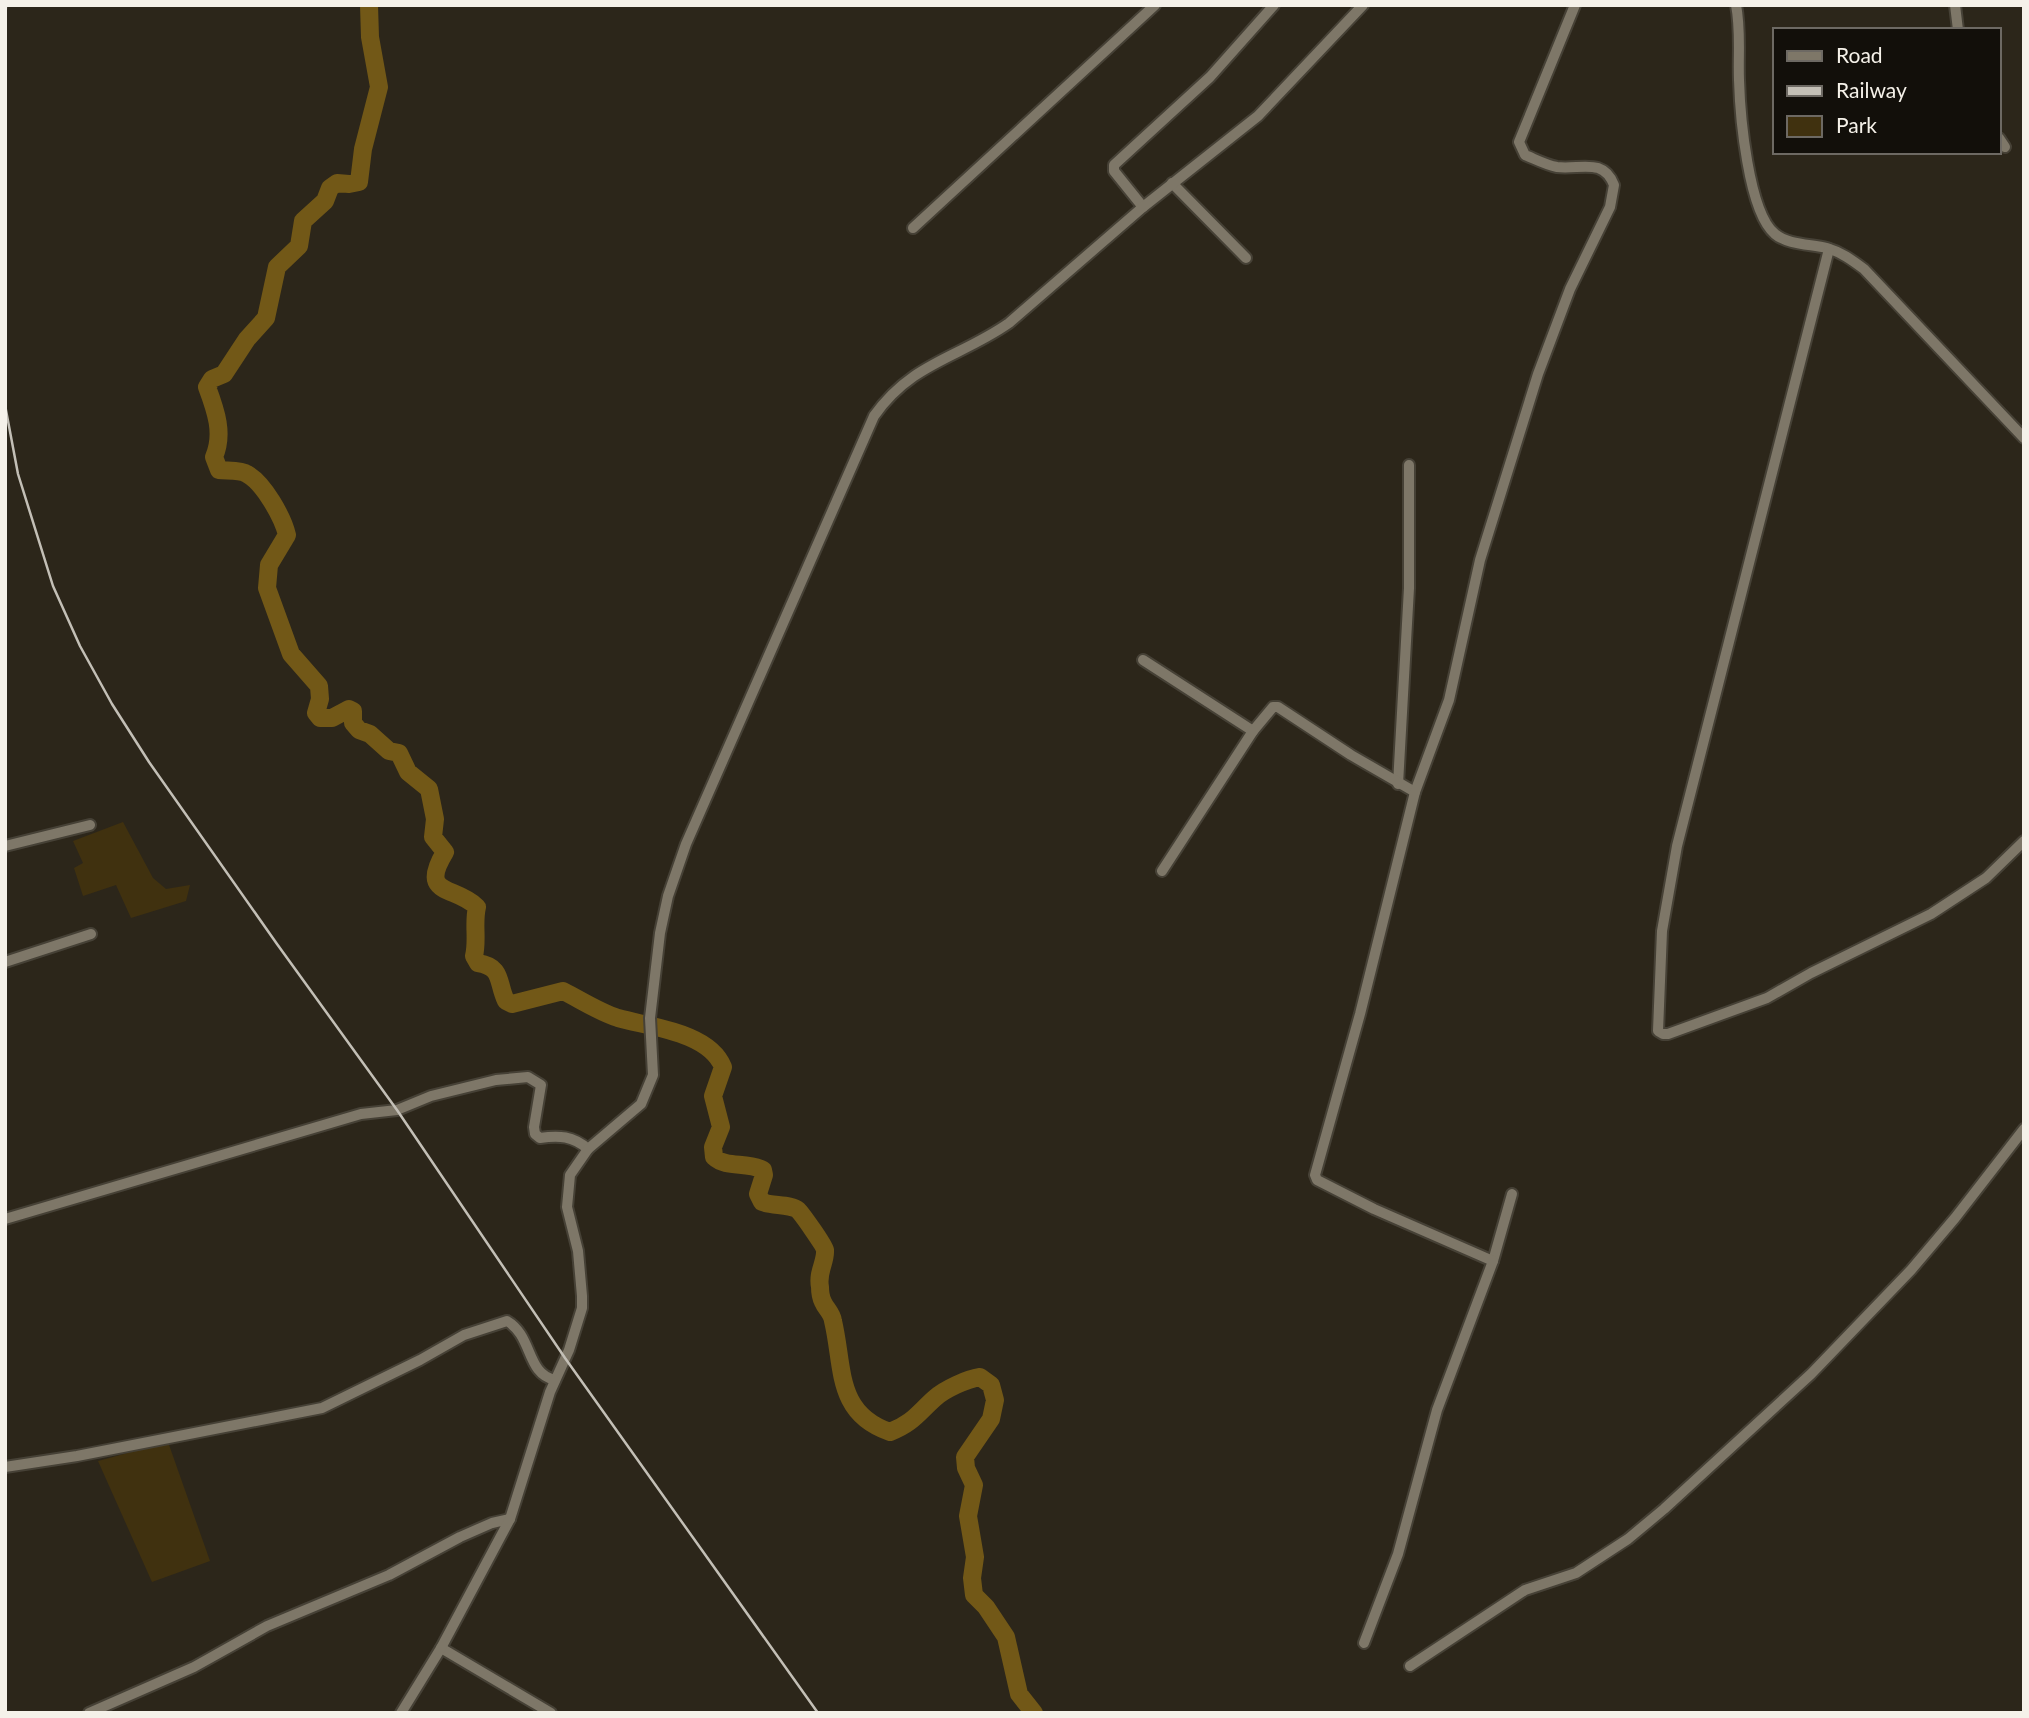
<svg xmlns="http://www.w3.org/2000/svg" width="2029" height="1718" font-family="Lato,sans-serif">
	<rect width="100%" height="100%" fill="#2c261a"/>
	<g fill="#40310f">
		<polygon points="123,822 153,878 166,889 190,885 186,901 131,918 116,885 83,896 74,868 83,863 73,841"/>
		<polygon points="168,1442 210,1561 152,1582 98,1461"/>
	</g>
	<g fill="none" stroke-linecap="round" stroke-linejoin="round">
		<path stroke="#725817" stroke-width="18" d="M 369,5 L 370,37 L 379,87 L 363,149 L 359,182 L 349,184 L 337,183 L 330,188 L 325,201 L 303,221 L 299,246 L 277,267 L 266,318 L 247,339 L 224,374 L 212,379 L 207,387 C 216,411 224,434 214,457 L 219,470 C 227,471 241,470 247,474 C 264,483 283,518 287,535 L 269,565 L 267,588 L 291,654 L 319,686 L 320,699 L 316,713 L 320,718 L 332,718 L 349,709 L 353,711 L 353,723 L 359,730 L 370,734 L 389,751 L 399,753 L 408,772 L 429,789 L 435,819 L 433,837 L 445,852 C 418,897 455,885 477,907 C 473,924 478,939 474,956 L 478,963 C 503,967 497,982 506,1001 L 512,1004 L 563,991 C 581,1000 599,1012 618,1018 C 650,1027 709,1032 723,1067 L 713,1096 L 721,1127 L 713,1147 L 714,1157 C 727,1169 746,1161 763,1170 L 764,1175 L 758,1194 L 762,1202 C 772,1206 791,1204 798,1210 C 802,1214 824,1245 825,1250 C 826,1262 817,1272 820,1287 C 820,1291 821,1298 823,1302 C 826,1309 832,1313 833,1321 C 844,1367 835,1413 890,1432 C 913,1423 918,1413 935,1398 C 945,1389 967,1379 980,1377 L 991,1385 L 995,1400 L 991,1419 L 965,1457 L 966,1468 L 974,1485 L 968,1516 L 975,1557 L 972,1578 L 974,1595 L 986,1607 L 1006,1637 L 1019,1694 L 1034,1713"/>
		<g stroke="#464136" stroke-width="14">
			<g id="street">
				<path d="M 1736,5 C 1741,30 1738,55 1739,80 C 1740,114 1748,212 1775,234 C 1788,245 1811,244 1827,248 C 1841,252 1852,260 1864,269 L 2024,438"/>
				<polyline points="1955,5 1958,30"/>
				<polyline points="1999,138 2005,147"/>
				<polyline points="1172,183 1246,258"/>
				<polyline points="1143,207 1114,171 1114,165 1210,77 1274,5"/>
				<polyline points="913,228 1155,5"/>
				<polyline points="1829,249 1677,846 1662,931 1658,1031 1663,1034 1668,1034 1767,998 1811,973 1931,914 1986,878 2024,841"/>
				<polyline points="1143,660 1253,731"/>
				<polyline points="1398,784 1409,588 1409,465"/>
				<polyline points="5,846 90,825"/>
				<polyline points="1162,871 1253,731 1273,707 1278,707 1351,755 1415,792"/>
				<polyline points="5,962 91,934"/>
				<path d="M 5,1219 L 361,1114 L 397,1110 L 431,1096 L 496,1080 L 528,1077 L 541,1085 L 534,1127 L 535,1134 L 540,1138 C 559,1135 573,1136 588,1149"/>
				<polyline points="1493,1261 1512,1194"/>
				<path d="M 5,1467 L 77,1456 L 322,1408 L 420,1360 L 464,1335 L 507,1321 C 533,1336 526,1374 555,1380"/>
				<path d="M 1364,1643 L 1398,1554 L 1437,1410 L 1493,1261 L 1374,1209 L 1317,1180 L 1315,1175 L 1360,1014 L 1415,792 L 1449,700 L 1480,560 L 1538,374 L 1570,289 L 1610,207 L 1614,185 C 1603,157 1580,170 1557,167 C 1546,165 1535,159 1525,155 L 1519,142 L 1575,5"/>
				<polyline points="441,1648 551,1713"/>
				<polyline points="1410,1666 1525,1590 1576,1573 1628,1539 1664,1509 1811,1374 1911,1270 1955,1218 2024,1129"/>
				<polyline points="89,1713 194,1667 267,1626 389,1575 460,1537 492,1523 510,1519"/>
				<path d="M 401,1713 L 441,1648 L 510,1519 L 550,1392 L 569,1350 L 582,1308 L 582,1296 L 578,1251 L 567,1207 L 570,1175 L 588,1149 L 641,1104 L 653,1075 L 650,1018 L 660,933 L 668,896 L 686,844 L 874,416 C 912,362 959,358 1009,323 L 1143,207 L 1258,116 L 1363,5"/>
			</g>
		</g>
		<use href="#street" stroke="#7e7768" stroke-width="10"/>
		<g stroke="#c3bfb6" stroke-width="2.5">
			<polyline points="5,27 6,5"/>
			<polyline points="5,405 18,474 53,586 80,646 112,704 149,762 277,944 397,1110 565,1358 818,1713"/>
		</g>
	</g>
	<rect width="2029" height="1718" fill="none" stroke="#f5f1e9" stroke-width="14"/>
	<rect x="1773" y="28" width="228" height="126" fill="#120f0a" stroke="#6d6963" stroke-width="2"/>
	<rect x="1787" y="51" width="35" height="10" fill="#7e7768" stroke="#6d6963" stroke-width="2"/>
	<text x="1836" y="63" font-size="21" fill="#f5f1e9">Road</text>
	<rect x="1787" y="86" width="35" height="10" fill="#c3bfb6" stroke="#6d6963" stroke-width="2"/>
	<text x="1836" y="98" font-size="21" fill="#f5f1e9">Railway</text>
	<rect x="1787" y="116" width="35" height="21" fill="#40310f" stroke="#6d6963" stroke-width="2"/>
	<text x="1836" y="133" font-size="21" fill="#f5f1e9">Park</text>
</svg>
